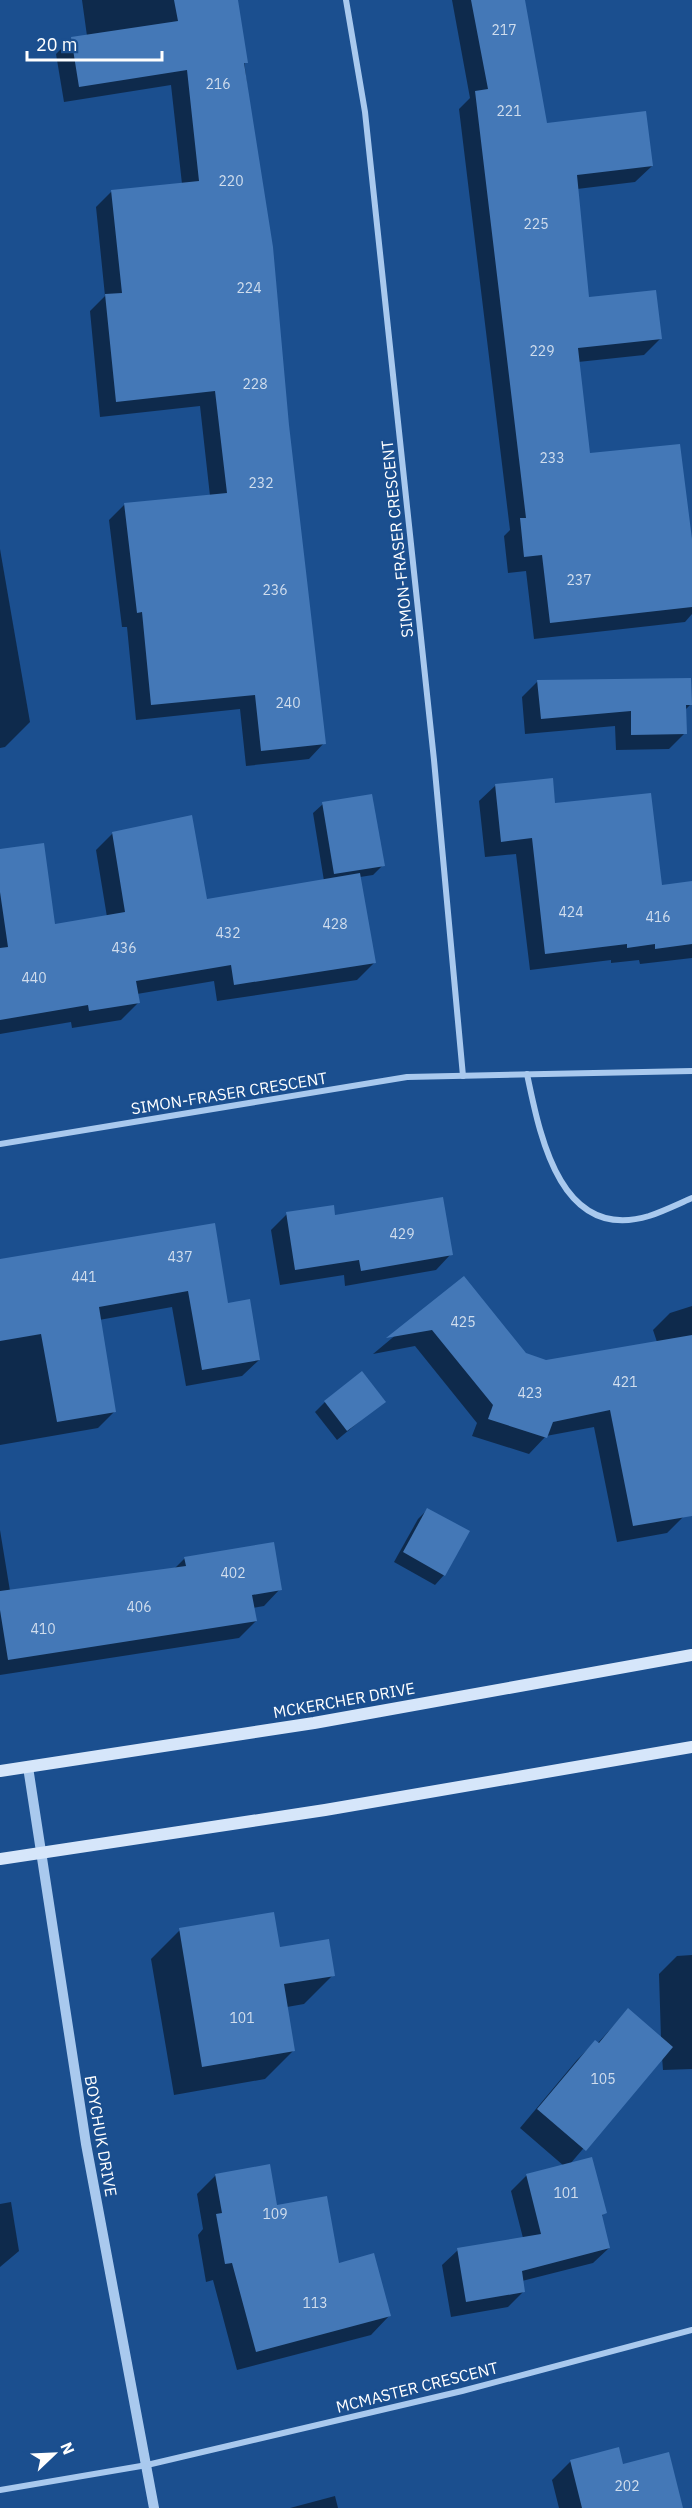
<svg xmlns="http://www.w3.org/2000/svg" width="692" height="2508" font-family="'IBM Plex Sans',sans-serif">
	<rect width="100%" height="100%" fill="#1b4f8f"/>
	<g fill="#0007">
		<polygon points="82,0 237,0 324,743 309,759 246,766 240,709 136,720 127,627 122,627 109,520 125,504 210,496 200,406 100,417 90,311 105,296 96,207 112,191 182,184 171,85 64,102 56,54 72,38 87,36"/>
		<polygon points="452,0 524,0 546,125 652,166 635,182 577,189 588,299 661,338 644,355 578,362 589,455 692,541 692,614 685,622 534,639 526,571 508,573 504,536 510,530 459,109 470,98"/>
		<polygon points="0,549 30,722 5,747 0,748"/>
		<polygon points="538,681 691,704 685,710 685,733 669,749 616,750 615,726 525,734 522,697"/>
		<polygon points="496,785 554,804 660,886 692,882 692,958 640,964 639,960 611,963 611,960 530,970 516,854 485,857 479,801"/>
		<polygon points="323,804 383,865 373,875 360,877 374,963 357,980 217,1001 214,981 137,994 139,1002 121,1020 72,1028 71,1022 0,1034 0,851 54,926 107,917 96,850 113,833 206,900 324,881 313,813"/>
		<polygon points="287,1214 334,1217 451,1254 436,1270 345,1286 344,1275 280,1285 271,1230"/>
		<polygon points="214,1224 227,1305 259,1360 242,1376 186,1386 172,1307 99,1320 115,1411 98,1428 0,1445 0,1260"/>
		<polygon points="464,1278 526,1355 546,1362 657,1342 653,1330 670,1313 692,1306 692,1500 684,1516 667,1533 617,1542 594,1427 546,1436 529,1454 472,1436 477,1423 415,1346 373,1354"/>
		<polygon points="384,1401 337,1440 315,1412 325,1402"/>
		<polygon points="427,1510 444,1575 435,1585 394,1562 418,1519"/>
		<polygon points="0,1530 10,1591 174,1569 185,1558 280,1589 264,1606 253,1608 256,1621 239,1638 0,1675"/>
		<polygon points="180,1930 279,1949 333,1975 304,2004 287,2007 294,2050 265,2079 174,2095 151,1959"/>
		<polygon points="692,1955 692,2069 663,2070 662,2057 570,2164 605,2212 601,2217 609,2248 593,2263 522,2281 524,2291 508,2307 451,2317 442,2265 458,2250 523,2238 511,2191 527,2175 564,2166 520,2128 577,2060 595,2042 597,2044 628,2010 661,2039 659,1974 677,1956"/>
		<polygon points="216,2175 276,2206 389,2316 371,2335 237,2370 213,2280 206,2282 198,2235 203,2229 197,2194"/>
		<polygon points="11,2202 19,2251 0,2267 0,2204"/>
		<polygon points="571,2461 622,2466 682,2508 559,2508 552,2480"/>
		<polygon points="335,2496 338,2508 290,2508"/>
	</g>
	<g fill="#4478b7">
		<polygon points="174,0 238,0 248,63 244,63 273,247 289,425 326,744 261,751 255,695 151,705 142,612 137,613 124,503 227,493 215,391 116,402 105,294 122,293 111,190 199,181 187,70 79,87 71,37 178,21"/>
		<polygon points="471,0 525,0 547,123 646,111 653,166 577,175 589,297 656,290 662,339 578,348 590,453 680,444 692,539 692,607 550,623 542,555 524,557 520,518 526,518 475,91 488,89"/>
		<polygon points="691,678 692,705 686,705 687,734 631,735 631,711 541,719 537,680"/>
		<polygon points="553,778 555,803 651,793 662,885 692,881 692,944 655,949 655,944 627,948 627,944 545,954 532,838 501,842 495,784"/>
		<polygon points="372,794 385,866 334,874 322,802"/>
		<polygon points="192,815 207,899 360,873 376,963 234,985 231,965 136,981 140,1003 89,1011 88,1005 0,1020 0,948 8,947 0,892 0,849 44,843 55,924 125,912 112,832"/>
		<polygon points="443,1197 453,1255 361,1271 359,1260 295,1270 286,1212 334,1205 335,1215"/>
		<polygon points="215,1223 228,1303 250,1299 260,1360 202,1370 188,1291 99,1307 116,1412 57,1422 41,1334 0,1341 0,1259"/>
		<polygon points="464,1276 526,1353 546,1360 692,1335 692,1516 633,1526 610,1410 553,1422 547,1438 488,1419 493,1405 432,1330 386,1338"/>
		<polygon points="362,1371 386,1402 347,1431 324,1401"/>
		<polygon points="427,1508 470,1531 445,1576 403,1552"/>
		<polygon points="274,1542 282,1590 252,1595 257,1621 8,1660 0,1610 0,1591 186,1566 184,1557"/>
		<polygon points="274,1912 280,1947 329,1939 335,1976 284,1984 295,2051 202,2067 179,1928"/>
		<polygon points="628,2008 673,2047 586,2151 537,2109 595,2040 599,2043"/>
		<polygon points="592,2157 607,2213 602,2215 610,2248 522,2271 525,2292 466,2302 457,2248 541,2234 526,2174"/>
		<polygon points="270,2164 277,2205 327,2196 339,2263 374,2253 391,2316 256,2352 232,2263 225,2264 216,2214 222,2213 215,2174"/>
		<polygon points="619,2447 623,2464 669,2452 683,2508 582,2508 570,2460"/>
	</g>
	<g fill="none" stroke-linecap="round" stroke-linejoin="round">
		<g stroke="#a9c9ee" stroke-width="6">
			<polyline points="346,0 365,112 434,760 463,1076"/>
			<path d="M 527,1074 C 540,1136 560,1243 649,1216 C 664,1211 678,1204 692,1198"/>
			<polyline points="0,1144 407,1077 692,1071"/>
			<polyline points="0,2490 147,2465 462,2391 692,2330"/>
		</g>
		<polyline stroke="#a9c9ee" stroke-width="10" points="28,1767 86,2144 154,2508"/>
		<g stroke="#d6e6fa" stroke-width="12">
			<polyline points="0,1771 314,1723 692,1655"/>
			<polyline points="0,1859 325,1810 692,1747"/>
		</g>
	</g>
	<g text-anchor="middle" stroke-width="4.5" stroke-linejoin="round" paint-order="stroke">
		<g font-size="14" fill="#d0dded">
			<text x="504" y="35">217</text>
			<text x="218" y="89">216</text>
			<text x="509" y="116">221</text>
			<text x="231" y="186">220</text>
			<text x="536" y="229">225</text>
			<text x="249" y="293">224</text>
			<text x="542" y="356">229</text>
			<text x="255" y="389">228</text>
			<text x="552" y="463">233</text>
			<text x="261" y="488">232</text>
			<text x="579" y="585">237</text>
			<text x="275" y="595">236</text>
			<text x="288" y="708">240</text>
			<text x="571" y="917">424</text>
			<text x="658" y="922">416</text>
			<text x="335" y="929">428</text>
			<text x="228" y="938">432</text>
			<text x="124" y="953">436</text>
			<text x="34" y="983">440</text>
			<text x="402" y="1239">429</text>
			<text x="180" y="1262">437</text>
			<text x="84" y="1282">441</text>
			<text x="463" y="1327">425</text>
			<text x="625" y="1387">421</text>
			<text x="530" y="1398">423</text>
			<text x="233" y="1578">402</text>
			<text x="139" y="1612">406</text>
			<text x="43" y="1634">410</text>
			<text x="242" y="2023">101</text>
			<text x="603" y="2084">105</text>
			<text x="566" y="2198">101</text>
			<text x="275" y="2219">109</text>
			<text x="315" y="2308">113</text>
			<text x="627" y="2491">202</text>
		</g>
		<g font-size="16" fill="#fff" stroke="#1b4f8f">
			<text transform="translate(397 539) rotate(-96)" y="6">SIMON-FRASER CRESCENT</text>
			<text transform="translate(229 1093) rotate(-9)" y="6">SIMON-FRASER CRESCENT</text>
			<text transform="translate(344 1700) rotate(-10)" y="6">MCKERCHER DRIVE</text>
			<text transform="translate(101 2136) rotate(80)" y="6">BOYCHUK DRIVE</text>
			<text transform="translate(417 2387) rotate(-14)" y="6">MCMASTER CRESCENT</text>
		</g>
	</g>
	<g transform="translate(54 2454) rotate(67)" stroke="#1b4f8f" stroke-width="4.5" paint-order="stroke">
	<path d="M0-4.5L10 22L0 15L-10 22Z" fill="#ffffff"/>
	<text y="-9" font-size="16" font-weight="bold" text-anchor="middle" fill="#ffffff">N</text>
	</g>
	<path d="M27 51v9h135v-9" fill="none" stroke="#ffffff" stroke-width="3"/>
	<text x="36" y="51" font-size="18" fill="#ffffff" stroke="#1b4f8f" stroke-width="4.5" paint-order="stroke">20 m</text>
</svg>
